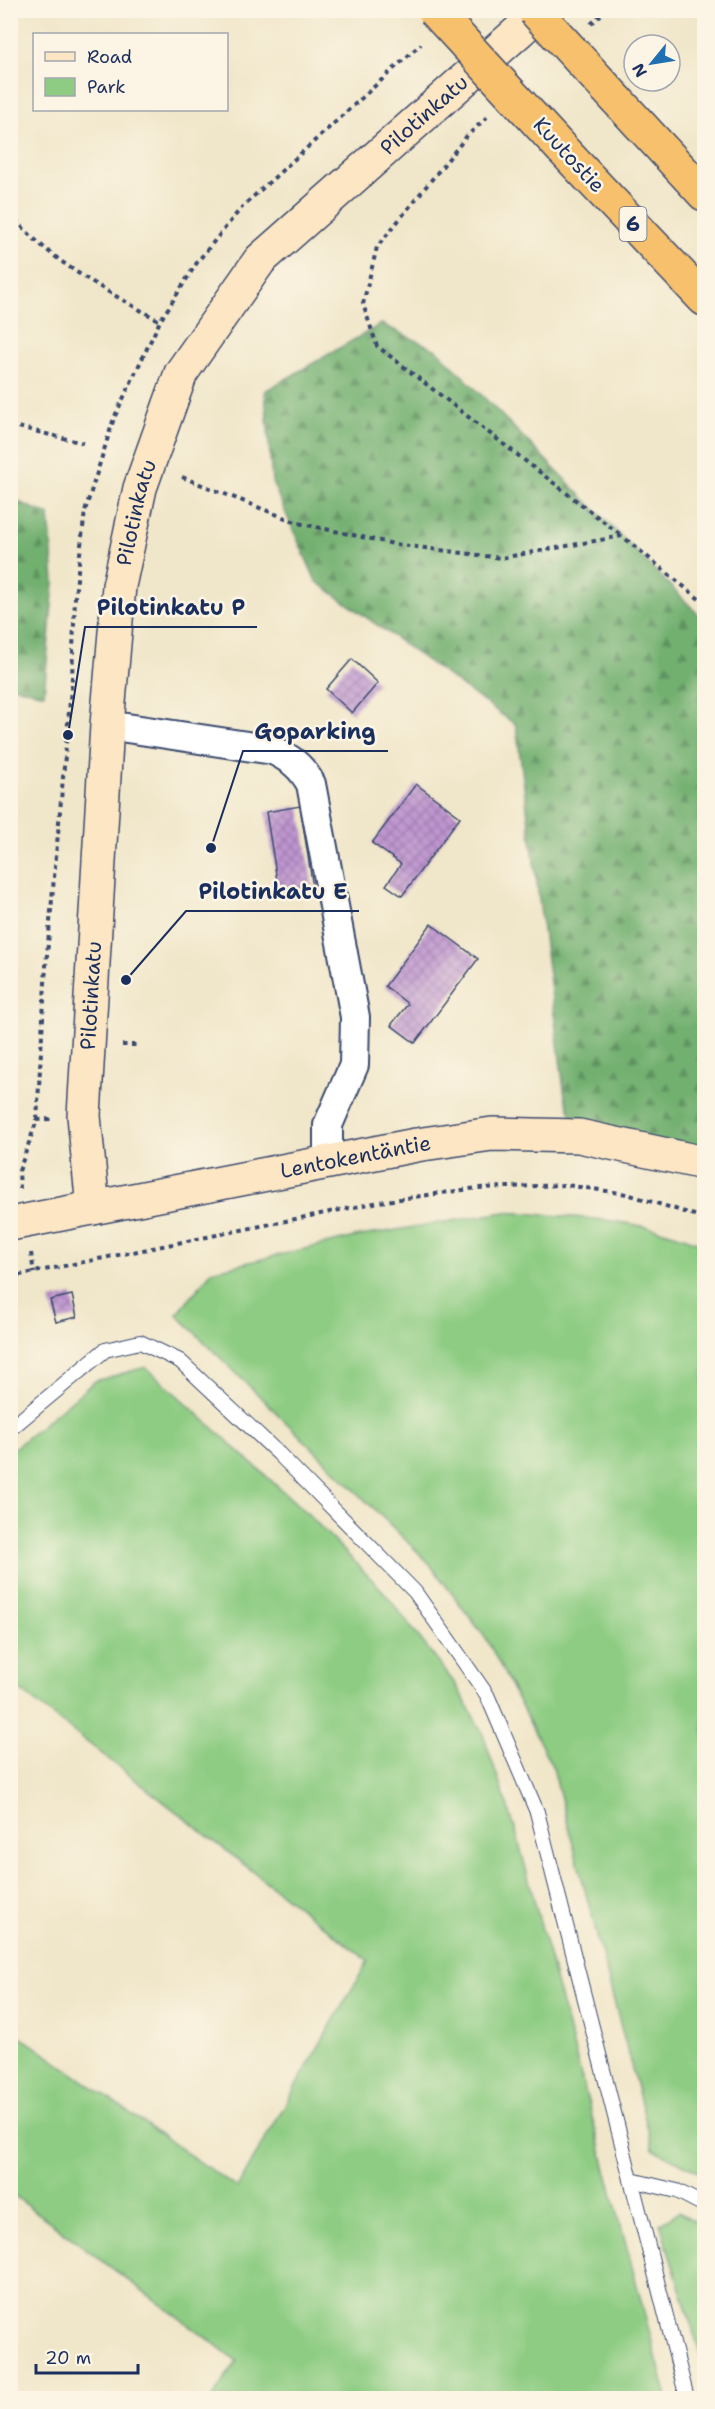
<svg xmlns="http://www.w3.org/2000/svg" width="715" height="2409" font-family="'Shantell Sans',sans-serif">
	<defs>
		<pattern id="forest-firs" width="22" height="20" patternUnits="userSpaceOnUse" patternTransform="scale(1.5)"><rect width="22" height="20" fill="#72b070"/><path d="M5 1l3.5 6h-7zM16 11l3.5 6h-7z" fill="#5d905f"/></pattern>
		<pattern id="building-cross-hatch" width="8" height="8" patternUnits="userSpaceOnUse" patternTransform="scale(1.5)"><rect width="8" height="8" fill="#bf95d0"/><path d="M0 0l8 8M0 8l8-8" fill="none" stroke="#9a7aac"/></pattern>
	</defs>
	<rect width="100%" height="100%" fill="#fcf5e5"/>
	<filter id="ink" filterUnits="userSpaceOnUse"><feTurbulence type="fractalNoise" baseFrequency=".0167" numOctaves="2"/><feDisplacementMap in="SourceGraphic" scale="12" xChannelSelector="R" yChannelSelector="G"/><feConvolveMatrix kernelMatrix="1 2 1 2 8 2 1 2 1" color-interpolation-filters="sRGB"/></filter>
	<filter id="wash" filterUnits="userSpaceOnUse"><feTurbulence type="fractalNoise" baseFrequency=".008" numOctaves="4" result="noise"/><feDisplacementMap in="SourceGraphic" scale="24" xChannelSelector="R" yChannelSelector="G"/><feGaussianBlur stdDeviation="1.35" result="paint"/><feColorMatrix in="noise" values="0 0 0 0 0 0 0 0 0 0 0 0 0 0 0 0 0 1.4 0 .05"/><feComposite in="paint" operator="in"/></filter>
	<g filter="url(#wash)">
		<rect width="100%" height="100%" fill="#f0e6c9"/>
		<g fill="#8dcc82" stroke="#547e70" stroke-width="1.5">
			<path d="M 505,1212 C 571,1217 643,1218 704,1245 L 704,2175 L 653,2149 L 553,1768 L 487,1640 L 429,1563 L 177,1315 L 212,1271 L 355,1237 Z"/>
			<polygon points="146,1367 308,1514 384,1592 456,1685 482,1732 515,1828 667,2398 212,2398 237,2361 11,2193 11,2030 237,2188 368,1961 11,1683 11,1451 95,1381"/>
			<polygon points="679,2212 704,2227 704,2366 660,2223"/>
		</g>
		<g fill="url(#forest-firs)" stroke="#467067" stroke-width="1.5">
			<polygon points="381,324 437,350 704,620 704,1163 579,1136 565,1097 516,725 316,581 272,482 265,391"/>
			<polygon points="11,499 49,515 54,582 44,694 11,686"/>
		</g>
		<g id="blocks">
			<g fill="url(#building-cross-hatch)">
				<polygon points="352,659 378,683 352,713 326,689"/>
				<polygon points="416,784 460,817 402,896 386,885 401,864 372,843"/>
				<polygon points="300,806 313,888 279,893 266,812"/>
				<polygon points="431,924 478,959 415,1043 391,1025 408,1004 385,986"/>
				<polygon points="72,1295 77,1317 56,1322 50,1300"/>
			</g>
		</g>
	</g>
	<g filter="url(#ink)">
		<use href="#blocks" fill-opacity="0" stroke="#3b4a6e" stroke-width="1.5"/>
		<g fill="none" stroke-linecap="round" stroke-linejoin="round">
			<g stroke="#3b4a6e" stroke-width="16">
				<g id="lane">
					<polyline points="10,1429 105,1350 140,1342 180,1361 279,1454 415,1592 487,1695 537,1812 687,2398"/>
					<polyline points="631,2180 677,2191 704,2205"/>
				</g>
			</g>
			<g stroke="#3b4a6e" stroke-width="32">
				<path id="street" d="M 107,725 L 273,750 C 291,759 301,766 311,784 L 355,1017 L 354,1065 L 328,1125 L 328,1163"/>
			</g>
			<g stroke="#3b4a6e" stroke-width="36">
				<g id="secondary">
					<path id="s1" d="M 93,1208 L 84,1116 L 107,725 L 119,586 L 140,488 L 181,373 L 260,260 L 543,10"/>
					<path id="s2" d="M 10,1224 L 416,1145 L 492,1134 L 579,1136 L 704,1163"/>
				</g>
			</g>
			<g stroke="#3b4a6e" stroke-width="36">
				<g id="highway">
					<polyline points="617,100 704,194"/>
					<polyline points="562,149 704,299"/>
				</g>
			</g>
			<g stroke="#3b4a6e" stroke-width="4" stroke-dasharray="4.5 4.5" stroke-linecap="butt">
				<polyline points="591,24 606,10"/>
				<polyline points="487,117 466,137 377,247 363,304 377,346 622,536"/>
				<path d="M 10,212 C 47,261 107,291 160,321"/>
				<polyline points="10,425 83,443"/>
				<polyline points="182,477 298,523 394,544 501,558 622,536 704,603"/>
				<polyline points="122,1045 139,1045"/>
				<polyline points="37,1120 51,1119"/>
				<polyline points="20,1189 19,1171 37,1120 46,966 72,678 75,596 85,511 114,418 160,321 198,261 243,206 421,44"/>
				<polyline points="31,1253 34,1273"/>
				<polyline points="10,1277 379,1202 477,1188 566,1185 627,1194 704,1218"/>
			</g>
			<use href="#lane" stroke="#fff" stroke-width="14"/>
			<use href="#street" stroke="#fff" stroke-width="28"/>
			<use href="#secondary" stroke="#fce6c4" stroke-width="33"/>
			<use href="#highway" stroke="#f7c06c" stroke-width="33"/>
			<g stroke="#3b4a6e" stroke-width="36" stroke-linecap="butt">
				<g id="highway-bridge">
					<polyline points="434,10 562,149"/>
					<polyline points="534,10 617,100"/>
				</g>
			</g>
			<use href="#highway-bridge" stroke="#f7c06c" stroke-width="33"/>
		</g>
	</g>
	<g text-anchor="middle" stroke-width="5" stroke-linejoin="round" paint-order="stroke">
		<rect fill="#fcf5e5" stroke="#5e6a86" stroke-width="1.5" x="619.5" y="207" width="27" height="34" rx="4.5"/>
		<g font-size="20" font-weight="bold" fill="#1b2f5e">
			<text x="633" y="231">6</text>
		</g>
		<g font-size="21" fill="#1b2f5e" stroke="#fcf5e5">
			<text dy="7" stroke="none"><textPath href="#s1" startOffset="1203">Pilotinkatu</textPath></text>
			<text transform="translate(569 155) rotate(47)" y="7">Kuutostie</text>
			<text dy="7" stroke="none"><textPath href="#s1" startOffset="699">Pilotinkatu</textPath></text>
			<text dy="7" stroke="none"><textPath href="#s1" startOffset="213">Pilotinkatu</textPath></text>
			<text dy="7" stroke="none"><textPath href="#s2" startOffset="352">Lentokentäntie</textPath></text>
		</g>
	</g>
	<path fill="none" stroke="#1b2f5e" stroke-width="2" d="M68 735L85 627H257M211 848L243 751H388M126 980L186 911H359"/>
	<g fill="#1b2f5e" stroke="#fcf5e5" stroke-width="2">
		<circle cx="68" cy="735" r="6"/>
		<circle cx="211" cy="848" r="6"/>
		<circle cx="126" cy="980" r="6"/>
	</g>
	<g font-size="22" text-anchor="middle" font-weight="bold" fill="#1b2f5e" stroke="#fcf5e5" stroke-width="5" stroke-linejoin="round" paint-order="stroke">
		<text x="171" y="615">Pilotinkatu P</text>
		<text x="315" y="739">Goparking</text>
		<text x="273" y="899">Pilotinkatu E</text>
	</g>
	<rect width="715" height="2409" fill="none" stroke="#fcf5e5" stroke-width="36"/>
	<rect x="33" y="33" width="195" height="78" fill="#fcf5e5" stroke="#a2a6af" stroke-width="1.5"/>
	<rect x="45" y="52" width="30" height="9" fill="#fce6c4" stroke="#a2a6af" stroke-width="1.5"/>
	<text x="87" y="63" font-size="18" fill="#1b2f5e">Road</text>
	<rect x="45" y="78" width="30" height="18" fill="#8dcc82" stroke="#a2a6af" stroke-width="1.5"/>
	<text x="87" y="93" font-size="18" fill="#1b2f5e">Park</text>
	<g transform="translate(652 63) rotate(240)"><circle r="28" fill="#fcf5e5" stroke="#a2a6af" stroke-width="1.5"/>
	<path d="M0-4.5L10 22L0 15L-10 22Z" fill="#1f6fb2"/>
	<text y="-9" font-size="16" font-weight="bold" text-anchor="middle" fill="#1b2f5e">N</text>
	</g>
	<path d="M36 2364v9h102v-9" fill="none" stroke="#1b2f5e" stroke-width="3"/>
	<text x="45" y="2364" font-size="18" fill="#1b2f5e" stroke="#fcf5e5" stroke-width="4.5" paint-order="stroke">20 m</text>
</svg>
